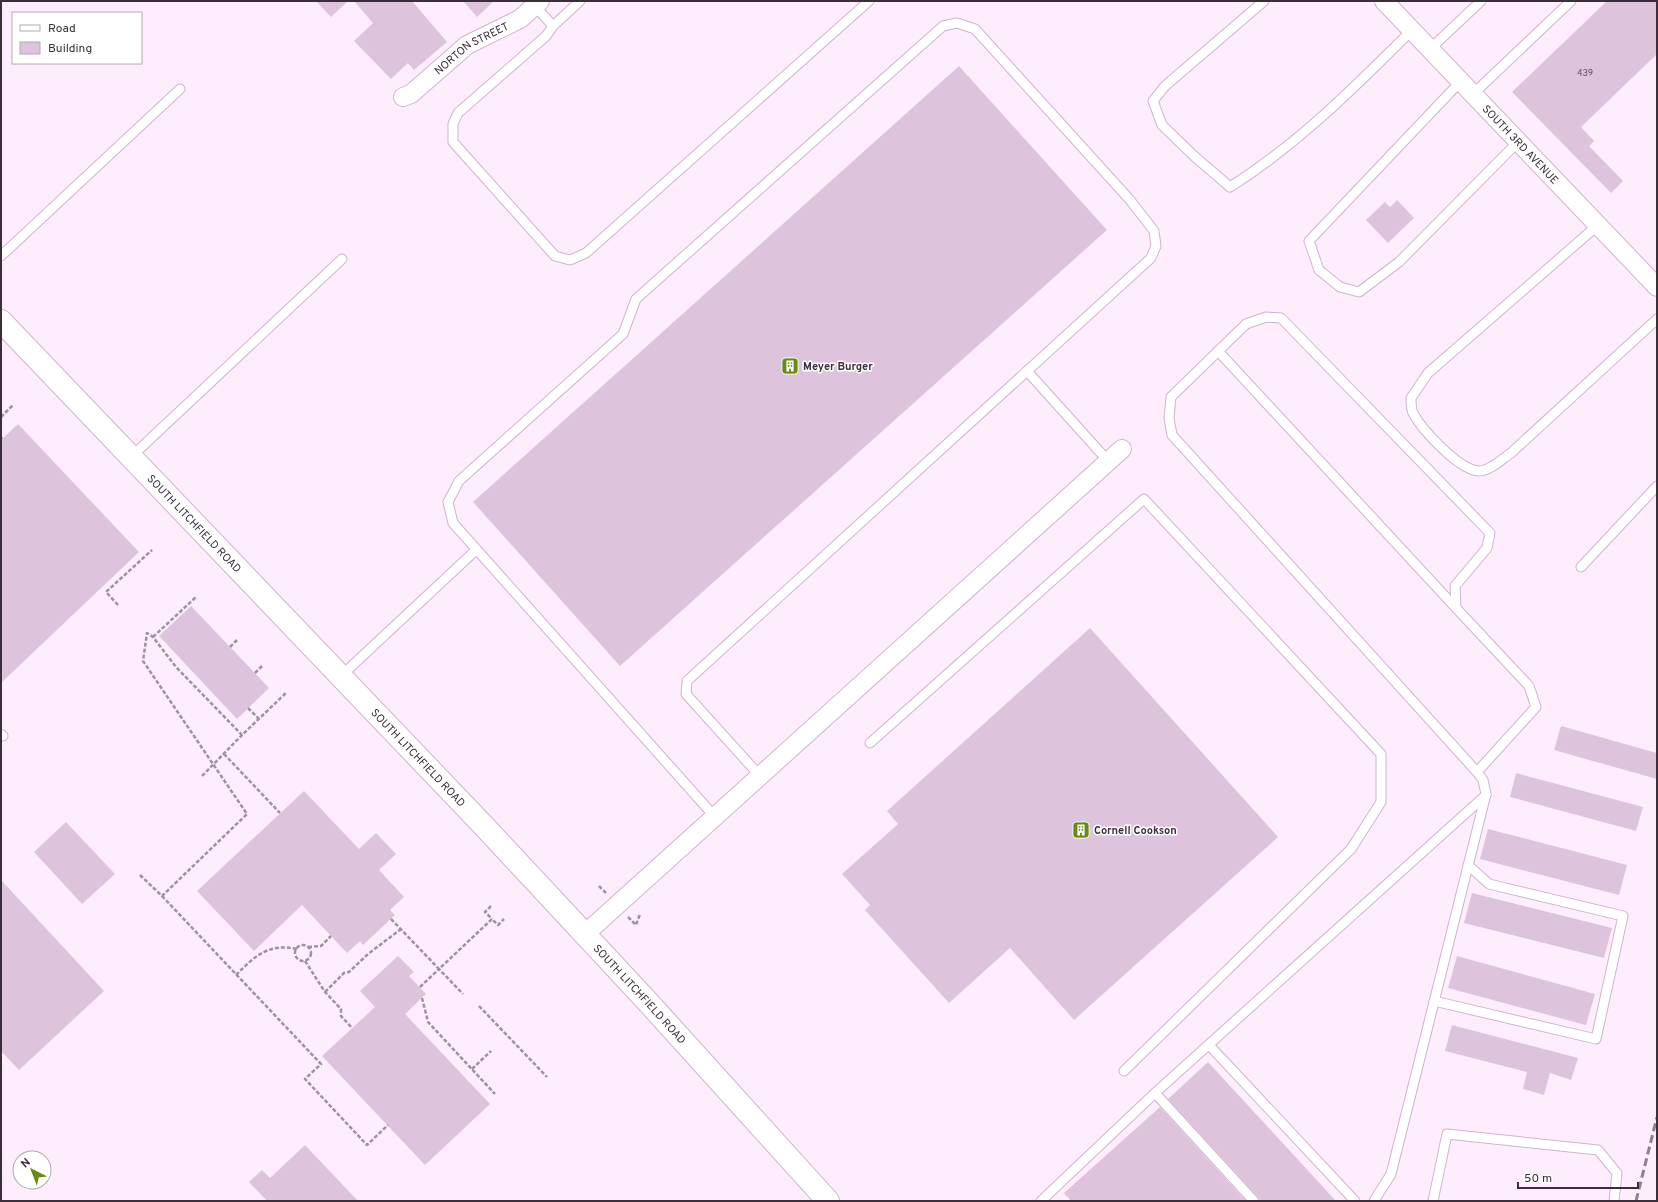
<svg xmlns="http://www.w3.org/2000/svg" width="1658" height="1202" font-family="Overpass,sans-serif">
	<rect width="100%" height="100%" fill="#feedfd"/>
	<g fill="#dec3dd">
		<polygon points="316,1 348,1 331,17"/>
		<polygon points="354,1 412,1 447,42 414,70 408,63 391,79 354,41 373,23"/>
		<polygon points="463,1 494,1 477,17"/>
		<polygon points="1607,1 1657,1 1657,54 1581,127 1594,141 1589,146 1623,181 1611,193 1512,92"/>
		<polygon points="959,66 1107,230 620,666 473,502"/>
		<polygon points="1397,200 1414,218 1388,243 1366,220 1385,202 1390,207"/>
		<polygon points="18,424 139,552 1,683 1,440"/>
		<polygon points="191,606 269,688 237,719 159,636"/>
		<polygon points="1090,628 1278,837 1074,1020 1010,948 949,1003 865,910 870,905 842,874 898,824 887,811"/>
		<polygon points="1561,726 1657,753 1657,779 1554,750"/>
		<polygon points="1516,773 1643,807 1636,831 1510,797"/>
		<polygon points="304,791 359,849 376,833 396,854 379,870 404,897 390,910 395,915 363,945 360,941 347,953 302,905 254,951 197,891"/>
		<polygon points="66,822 115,874 82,904 34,852"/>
		<polygon points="1488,829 1627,865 1619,895 1480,859"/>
		<polygon points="1,880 104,991 19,1070 1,1051"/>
		<polygon points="1472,893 1612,928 1604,958 1464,923"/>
		<polygon points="398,956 414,972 409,976 426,994 405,1014 490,1104 425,1165 322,1056 375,1007 360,991"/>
		<polygon points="1457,956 1595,994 1586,1025 1448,988"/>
		<polygon points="1452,1025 1578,1058 1571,1080 1550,1073 1544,1095 1523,1089 1527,1072 1445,1051"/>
		<polygon points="1208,1062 1336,1201 1260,1201 1258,1197 1168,1099"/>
		<polygon points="1160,1107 1246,1201 1071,1201 1064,1193"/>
		<polygon points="305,1145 358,1201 267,1201 249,1182 262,1170 270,1178"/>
	</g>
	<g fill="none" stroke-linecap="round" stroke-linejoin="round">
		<g stroke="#cfb4cd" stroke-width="11">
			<g id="service">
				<polyline points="580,1 553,26 546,36 458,113 453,124 453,142 555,256 570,260 586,253 869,1"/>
				<path d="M 1264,1 L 1165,86 L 1153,101 L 1162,125 L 1194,156 L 1230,187 C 1298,144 1355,87 1412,30"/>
				<polyline points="535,6 553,26"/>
				<polyline points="1430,49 1481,1"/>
				<polyline points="1461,81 1309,241 1319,270 1340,287 1359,292 1399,262 1518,142"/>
				<polyline points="1473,94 1571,1"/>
				<path d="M 1598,225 L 1428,373 L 1411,398 C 1411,403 1411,409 1413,413 C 1422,430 1459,470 1479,471 C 1490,471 1502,459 1511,453 L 1657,319"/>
				<polyline points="1,256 180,89"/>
				<polyline points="1218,351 1456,608"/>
				<polyline points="1027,371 1108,461"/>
				<polyline points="131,457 342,259"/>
				<polyline points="1581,567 1657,486"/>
				<polyline points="341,676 476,550"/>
				<polyline points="1,734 3,736"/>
				<polyline points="870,743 1144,499 1381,754 1381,802 1351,849 1124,1071"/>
				<polyline points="715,817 453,523 448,502 459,481 623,334 636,299 943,26 957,23 975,29 1130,200 1154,231 1156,246 1151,258 687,681 686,694 760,776"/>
				<polyline points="1434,1001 1596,1039 1623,916 1489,884 1468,865"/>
				<polyline points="1209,1045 1355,1201"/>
				<polyline points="1155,1093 1254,1201"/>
				<polyline points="1041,1201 1155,1093 1486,795"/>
				<polyline points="1374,1201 1391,1174 1486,794 1483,780 1477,772 1172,435 1169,418 1171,397 1246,324 1266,317 1281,318 1490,533 1487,548 1455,586 1456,608 1529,686 1536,707 1477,772"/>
				<polyline points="1433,1201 1447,1134 1598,1150 1617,1173 1614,1201"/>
			</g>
		</g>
		<g stroke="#cfb4cd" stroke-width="20">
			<g id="minor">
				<path id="s1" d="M 1384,1 L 1657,287"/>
				<path id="s2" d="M 403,97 L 411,94 L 467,45 L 520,19 L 540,1"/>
				<polyline points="585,934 1122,449"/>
			</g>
		</g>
		<g stroke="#cfb4cd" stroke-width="24">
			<g id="secondary">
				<path id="s3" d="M 1,321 L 482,824 L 647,1001 L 828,1201"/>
			</g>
		</g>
		<g stroke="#9f919f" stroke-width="2.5" stroke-dasharray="4 2" stroke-linecap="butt">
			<polyline points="1,417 13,405"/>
			<polyline points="1,437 2,439"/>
			<polyline points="118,605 106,592 152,550"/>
			<polyline points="153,637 196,597"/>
			<polyline points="230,647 237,640"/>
			<polyline points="255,673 262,666"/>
			<polyline points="248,708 259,719"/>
			<polyline points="224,754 280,813"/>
			<polyline points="202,776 242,735"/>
			<polyline points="140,875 162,896 247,814 143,661 147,633 153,637 176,667 242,735 287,692"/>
			<polyline points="599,886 606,893"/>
			<polyline points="162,896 321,1064 305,1079 367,1145 388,1125"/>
			<polyline points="491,906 485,912 492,919"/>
			<polyline points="628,917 636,925 640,914"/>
			<polyline points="391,919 439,969 492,919 498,925 504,919"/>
			<circle cx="303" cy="953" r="8"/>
			<polyline points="308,947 321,946 331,936"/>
			<polyline points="305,961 325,992 341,1009 341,1016 352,1028"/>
			<path d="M 236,975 C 255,956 268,943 297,949"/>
			<polyline points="420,987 439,969 463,994"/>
			<polyline points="325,992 344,973 349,972 368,954 401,929"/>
			<polyline points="422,998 428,1022 495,1094"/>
			<polyline points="479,1006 547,1077"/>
			<polyline points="472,1069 491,1051"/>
		</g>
		<use href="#service" stroke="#fff" stroke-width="9"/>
		<use href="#minor" stroke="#fff" stroke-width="18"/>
		<use href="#secondary" stroke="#fff" stroke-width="22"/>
		<polyline stroke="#8e808d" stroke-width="3" stroke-dasharray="8 4" stroke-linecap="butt" points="1636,1201 1657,1117"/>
	</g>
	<defs>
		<g id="building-square" transform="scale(0.9)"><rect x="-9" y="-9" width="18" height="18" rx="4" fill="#678a11" stroke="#fff"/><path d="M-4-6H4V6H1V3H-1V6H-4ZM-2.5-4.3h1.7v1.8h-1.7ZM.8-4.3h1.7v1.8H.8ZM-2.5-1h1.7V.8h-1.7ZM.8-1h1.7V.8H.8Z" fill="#fff"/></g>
	</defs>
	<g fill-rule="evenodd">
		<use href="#building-square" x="790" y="366"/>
		<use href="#building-square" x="1081" y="830"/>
	</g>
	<g text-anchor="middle" stroke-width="3" stroke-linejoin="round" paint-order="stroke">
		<g font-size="9" fill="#625362">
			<text x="1585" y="76">439</text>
		</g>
		<g font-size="11" fill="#392e39" stroke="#fff">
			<text dy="4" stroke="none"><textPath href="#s2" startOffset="85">NORTON STREET</textPath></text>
			<text dy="4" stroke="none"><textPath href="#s1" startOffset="198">SOUTH 3RD AVENUE</textPath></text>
			<text dy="4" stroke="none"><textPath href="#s3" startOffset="280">SOUTH LITCHFIELD ROAD</textPath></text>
			<text dy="4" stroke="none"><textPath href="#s3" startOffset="604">SOUTH LITCHFIELD ROAD</textPath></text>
			<text dy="4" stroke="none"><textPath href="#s3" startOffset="928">SOUTH LITCHFIELD ROAD</textPath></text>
		</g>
		<g font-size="11" font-weight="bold" fill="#392e39" stroke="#fff" text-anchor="start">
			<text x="803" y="370">Meyer Burger</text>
			<text x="1094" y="834">Cornell Cookson</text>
		</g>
	</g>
	<rect width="1658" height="1202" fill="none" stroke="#392e39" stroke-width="4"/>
	<rect x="12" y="12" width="130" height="52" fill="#ffffff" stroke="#b0abb0"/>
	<rect x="20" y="25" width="20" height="6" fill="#ffffff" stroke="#b0abb0"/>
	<text x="48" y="32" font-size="12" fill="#392e39">Road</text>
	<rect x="20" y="42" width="20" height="12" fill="#dec3dd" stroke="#b0abb0"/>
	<text x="48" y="52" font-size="12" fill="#392e39">Building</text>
	<g transform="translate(32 1170) rotate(318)"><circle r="19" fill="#ffffff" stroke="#b0abb0"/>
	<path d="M0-3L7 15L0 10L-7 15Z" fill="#678a11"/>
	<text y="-6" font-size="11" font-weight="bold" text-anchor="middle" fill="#392e39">N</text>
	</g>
	<path d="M1518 1182v6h120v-6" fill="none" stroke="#392e39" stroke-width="2"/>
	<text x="1524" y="1182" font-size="12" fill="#392e39" stroke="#ffffff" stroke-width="3" paint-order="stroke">50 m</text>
</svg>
